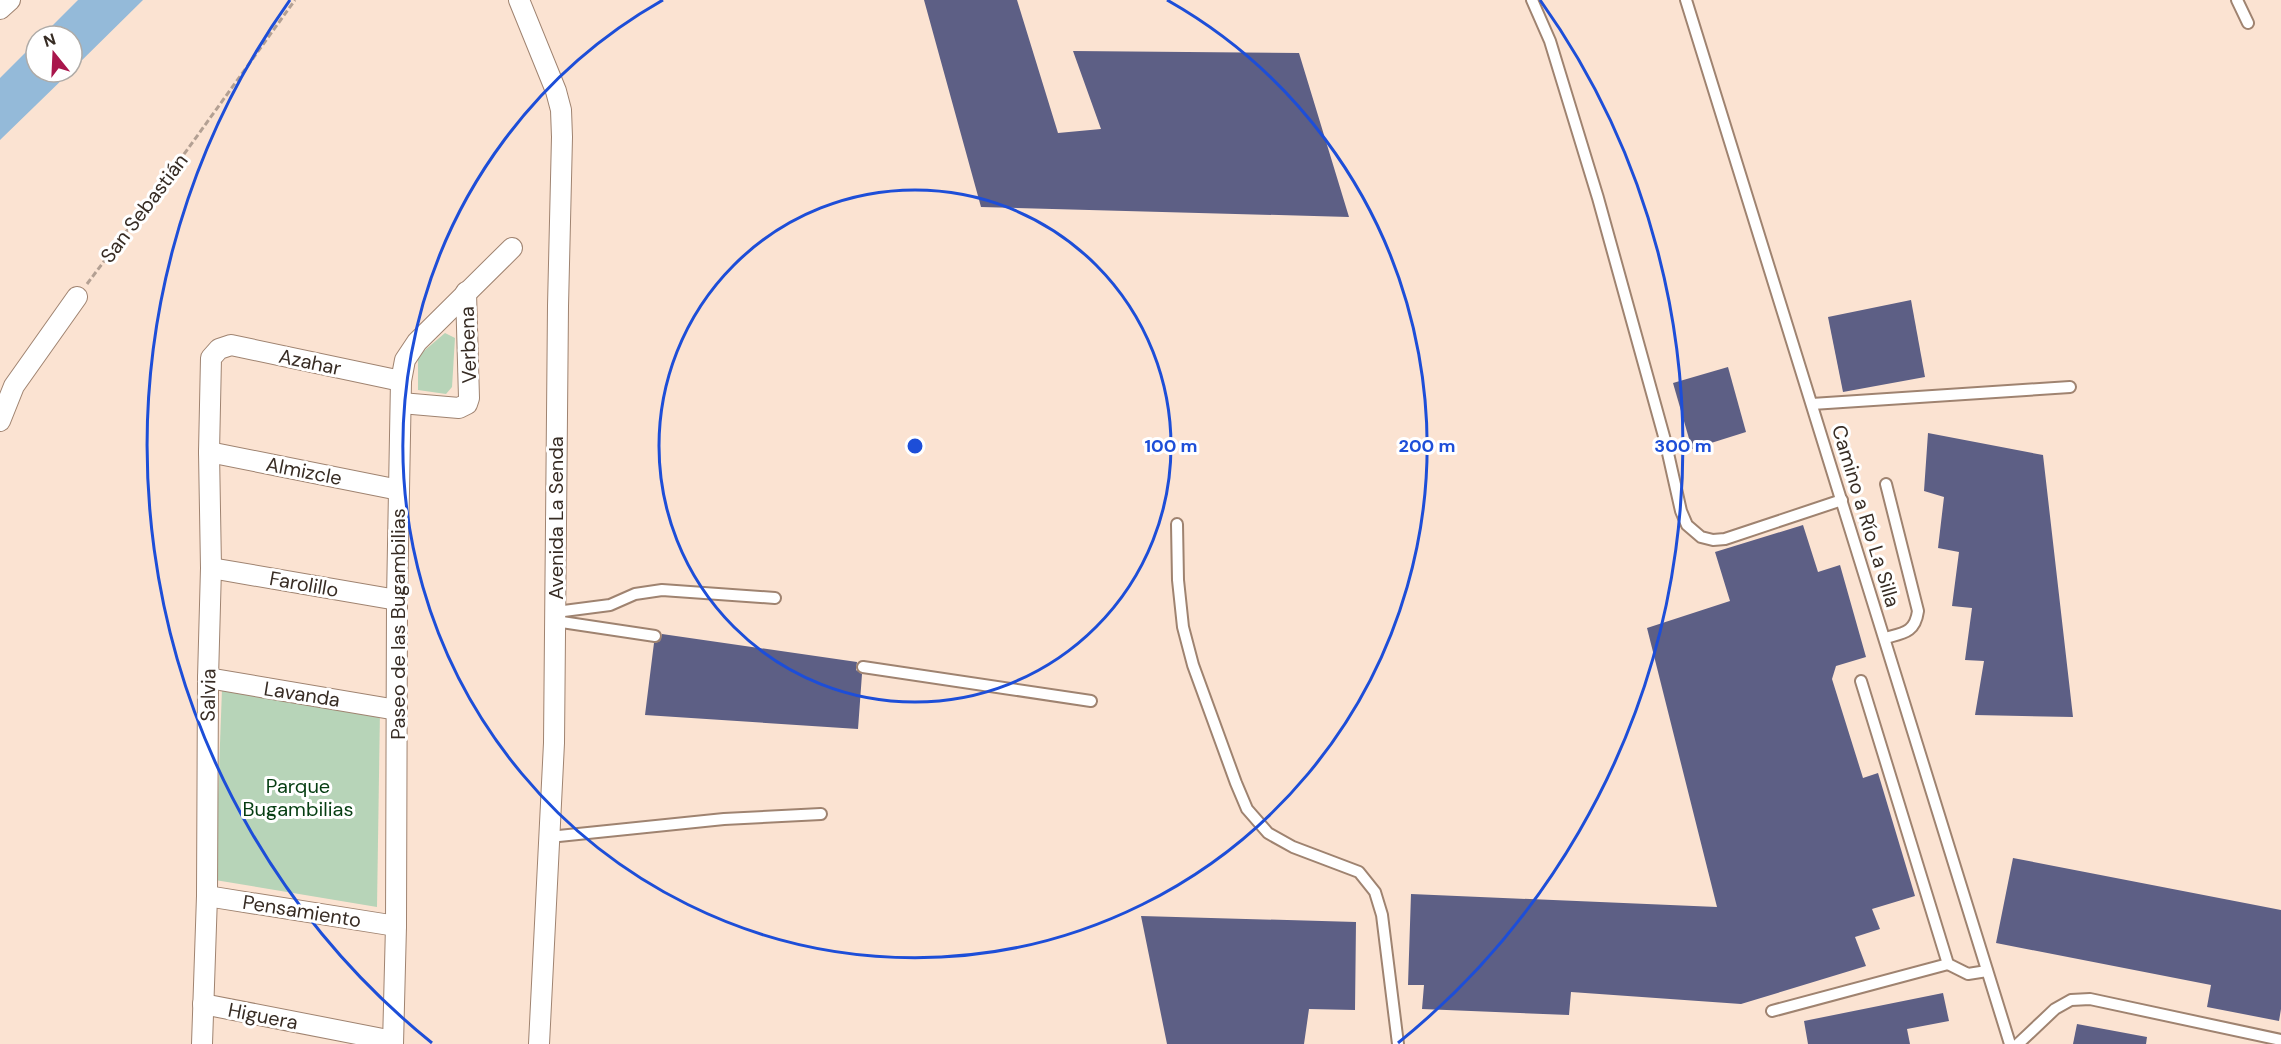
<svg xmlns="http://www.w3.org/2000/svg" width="2281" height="1044" font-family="'DM Sans',sans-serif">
	<rect width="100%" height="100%" fill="#fbe3d2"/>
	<g fill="#b7d4b8">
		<polygon points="445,333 455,338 452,387 446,394 418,390 418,356"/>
		<polygon points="222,689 380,710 377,907 215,880"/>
	</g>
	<g fill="#94bad9">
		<polygon points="78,0 143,0 72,70 72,36 42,36"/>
		<polygon points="36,42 36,72 70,72 0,140 0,78"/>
	</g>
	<g fill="#5d5f85">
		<polygon points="924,0 1017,0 1058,133 1101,129 1073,51 1299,53 1349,217 981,207"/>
		<polygon points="1911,300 1925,377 1843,392 1828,317"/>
		<polygon points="1728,367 1746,432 1692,449 1673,383"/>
		<polygon points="1928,433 2043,455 2073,717 1975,715 1984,661 1965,660 1972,608 1952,606 1959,552 1938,548 1944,497 1924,491"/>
		<polygon points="1803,525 1818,572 1840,565 1866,657 1836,666 1832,679 1863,778 1878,773 1915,896 1872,909 1880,929 1855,937 1866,966 1741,1004 1571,992 1569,1015 1422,1009 1424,985 1408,985 1411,894 1717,907 1647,628 1730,601 1715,552"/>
		<polygon points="662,634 857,662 856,670 862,674 858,729 645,715 654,643 660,641"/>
		<polygon points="2013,858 2281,910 2281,1009 2279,1021 2207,1007 2211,985 1996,943"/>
		<polygon points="1141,916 1356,922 1355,1010 1309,1009 1304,1044 1167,1044"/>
		<polygon points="1943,993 1949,1021 1907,1029 1910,1044 1808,1044 1804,1021"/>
		<polygon points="2077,1024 2147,1037 2146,1044 2073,1044"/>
	</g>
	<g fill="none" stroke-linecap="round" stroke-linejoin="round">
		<g stroke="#9f8370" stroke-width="14">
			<g id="service">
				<polyline points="1532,0 1550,41 1598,198 1665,440 1681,511 1687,525 1701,537 1713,540 1725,539 1842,500"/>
				<path d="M 1686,0 C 1797,347 1899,697 2010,1044"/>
				<polyline points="2237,0 2248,23"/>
				<polyline points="1812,404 2070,387"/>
				<polyline points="1177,524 1178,580 1183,627 1193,665 1236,783 1247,809 1268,833 1293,847 1359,872 1375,892 1382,915 1398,1044"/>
				<polyline points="556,612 610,605 635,594 662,590 775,598"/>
				<polyline points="555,621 655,636"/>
				<path d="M 1885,638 C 1903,633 1915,633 1918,611 L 1886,484"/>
				<polyline points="863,667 1091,701"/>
				<polyline points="1861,681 1948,964 1968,974 1987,971"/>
				<polyline points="549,837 724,819 821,814"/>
				<polyline points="1772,1011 1948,964"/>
				<polyline points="2018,1044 2055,1009 2071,1000 2090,999 2281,1040"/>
			</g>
		</g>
		<g stroke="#9f8370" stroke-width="22">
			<g id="minor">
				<polyline points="519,0 556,91 561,110 562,137 558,306 554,743 539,1044"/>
				<polyline points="0,9 10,0"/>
				<polyline points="401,403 459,408 467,404 469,398 466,292"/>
				<polyline points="0,421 14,386 77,297"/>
				<polyline points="209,452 399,490"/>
				<polyline points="211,568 397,600"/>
				<polyline points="208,678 397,710"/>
				<polyline points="207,896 396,926"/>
				<polyline points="203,1004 393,1041"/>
				<polyline points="202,1044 207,896 208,678 211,568 209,452 211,358 219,349 231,345 401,381"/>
				<polyline points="393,1044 396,926 397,600 401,381 405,360 417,342 512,248"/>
			</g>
		</g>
		<polyline stroke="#b3a093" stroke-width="3" stroke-dasharray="6 3" stroke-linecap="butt" points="87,284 182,157 295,0"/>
		<use href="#service" stroke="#fff" stroke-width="10"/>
		<use href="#minor" stroke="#fff" stroke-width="20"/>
	</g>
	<g fill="none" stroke="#1d4ed8" stroke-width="3">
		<circle cx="915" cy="446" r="256"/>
		<path d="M1167 0A512 512 0 1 1 663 0"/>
		<path d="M432 1043A768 768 0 0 1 290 0M1540 0A768 768 0 0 1 1398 1043"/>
	</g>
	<g text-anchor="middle" stroke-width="6" stroke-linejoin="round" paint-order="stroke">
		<g font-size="20" fill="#372c24" stroke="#fff">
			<text transform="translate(144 208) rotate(-53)" y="7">San Sebastián</text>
			<text transform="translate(468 345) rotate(-92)" y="7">Verbena</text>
			<text transform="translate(310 362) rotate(12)" y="7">Azahar</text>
			<text transform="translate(304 471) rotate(11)" y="7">Almizcle</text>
			<text transform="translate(1866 516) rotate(73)" y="7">Camino a Río La Silla</text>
			<text transform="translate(556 518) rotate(-90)" y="7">Avenida La Senda</text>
			<text transform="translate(304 584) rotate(10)" y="7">Farolillo</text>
			<text transform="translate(398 624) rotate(-90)" y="7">Paseo de las Bugambilias</text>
			<text transform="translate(302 694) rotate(9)" y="7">Lavanda</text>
			<text transform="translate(208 695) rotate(-89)" y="7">Salvia</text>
			<text transform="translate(302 911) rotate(9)" y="7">Pensamiento</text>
			<text transform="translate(263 1016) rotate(11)" y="7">Higuera</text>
		</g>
		<g font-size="20" fill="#053d11" stroke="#fff">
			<text x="298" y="793">Parque<tspan x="298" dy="23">Bugambilias</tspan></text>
		</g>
	</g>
	<circle cx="915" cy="446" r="9" fill="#1d4ed8" stroke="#fff" stroke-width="3"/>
	<g font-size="18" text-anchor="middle" font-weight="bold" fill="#1d4ed8" stroke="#fff" stroke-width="6" stroke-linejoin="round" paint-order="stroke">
		<text x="1171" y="452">100 m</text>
		<text x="1427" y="452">200 m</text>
		<text x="1683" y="452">300 m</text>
	</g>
	<g transform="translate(54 54) rotate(342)"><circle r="28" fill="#ffffff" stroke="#afaba7" stroke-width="1.5"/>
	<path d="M0-4.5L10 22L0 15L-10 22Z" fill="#a9164c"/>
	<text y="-9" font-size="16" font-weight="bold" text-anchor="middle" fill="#372c24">N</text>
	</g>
</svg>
